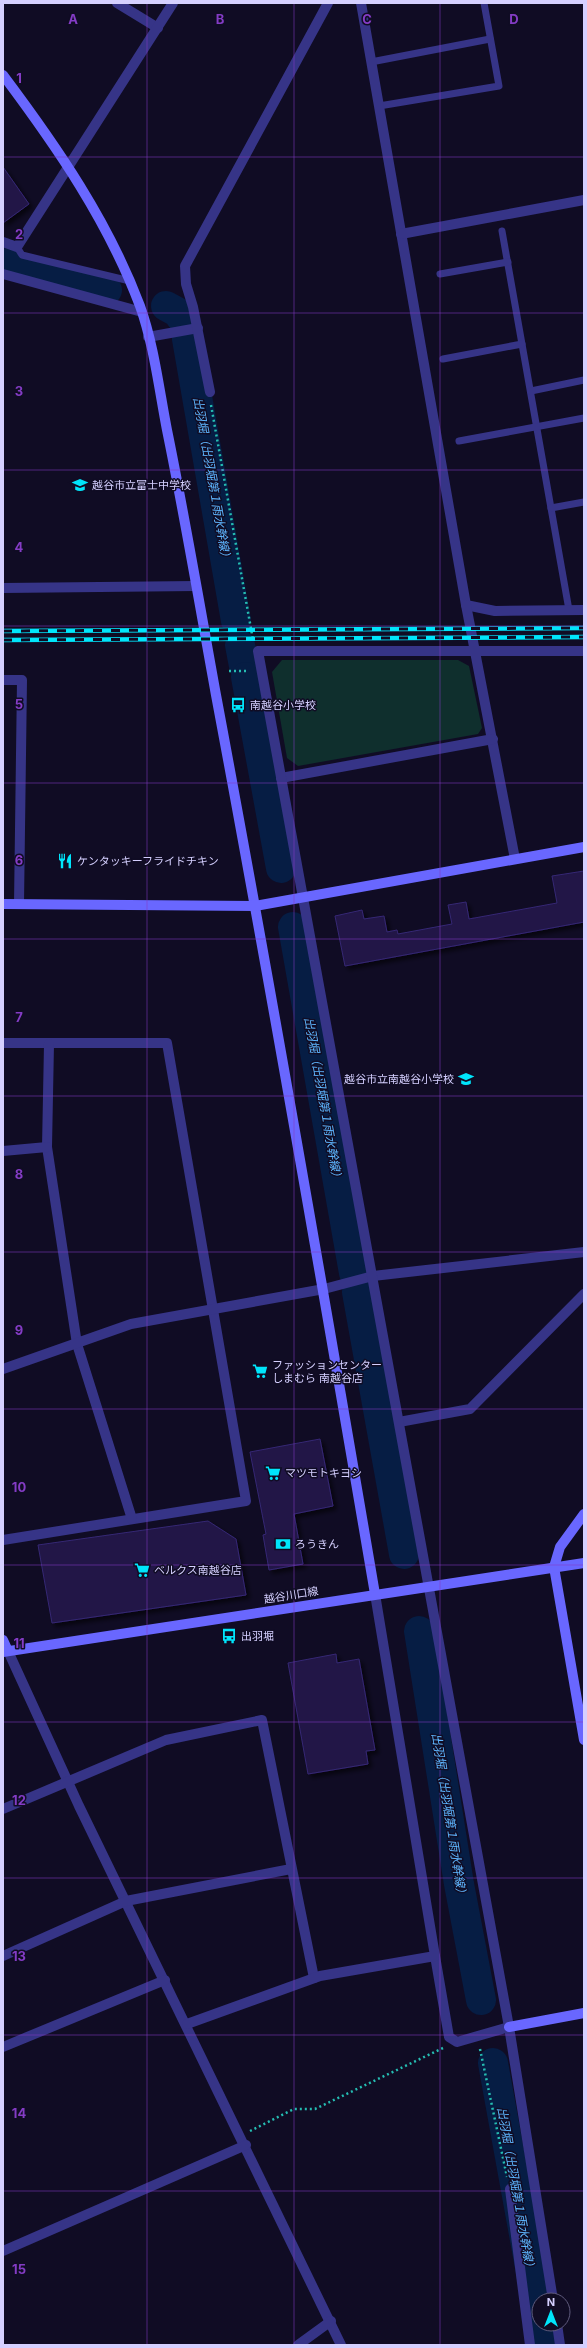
<svg xmlns="http://www.w3.org/2000/svg" width="587" height="2348" font-family="Inter,'Noto Sans JP',sans-serif">
	<defs>
		<filter id="shadow"><feDropShadow dx="3.5" dy="3.5" stdDeviation="2" flood-color="#0009"/></filter>
	</defs>
	<rect width="100%" height="100%" fill="#100c24"/>
	<polygon fill="#0f2f2d" points="282,660 458,660 469,666 482,728 478,734 298,766 287,758 272,672"/>
	<g fill="none" stroke-linecap="round" stroke-linejoin="round">
		<g stroke="#061d44" stroke-width="30">
			<polyline points="3,263 107,290"/>
			<polyline points="166,306 177,312 185,323"/>
			<polyline points="187,339 236,621"/>
			<polyline points="240,645 244,666"/>
			<polyline points="246,677 281,868"/>
			<polyline points="293,927 354,1273"/>
			<polyline points="357,1292 404,1554"/>
			<polyline points="419,1631 459,1884 481,2000"/>
			<polyline points="493,2063 539,2317"/>
			<polyline points="540,2324 544,2345"/>
		</g>
	</g>
	<g fill="#201747" stroke="#362774" filter="url(#shadow)">
		<polygon points="3,167 29,204 3,223"/>
		<polygon points="584,871 584,922 345,966 335,916 362,910 364,919 384,916 387,932 397,930 398,934 452,924 448,905 466,902 469,919 557,903 552,876"/>
		<polygon points="320,1439 333,1506 294,1514 303,1564 269,1570 263,1535 266,1534 250,1452"/>
		<polygon points="208,1521 236,1539 246,1595 52,1623 38,1545"/>
		<polygon points="336,1654 337,1663 359,1659 375,1750 366,1751 368,1764 308,1774 288,1663"/>
	</g>
	<g fill="none" stroke-linecap="round" stroke-linejoin="round">
		<g stroke="#25bdb2" stroke-width="2.5" stroke-dasharray="2 3" stroke-linecap="butt">
			<polyline points="211,405 253,640"/>
			<polyline points="229,671 248,671"/>
			<polyline points="480,2049 507,2177"/>
			<polyline points="250,2131 294,2109 315,2109 443,2048"/>
		</g>
		<g stroke="#363487" stroke-width="7">
			<polyline points="371,62 490,39"/>
			<polyline points="379,106 499,86 484,3"/>
			<polyline points="502,231 569,610"/>
			<polyline points="17,247 22,255 130,281"/>
			<polyline points="440,274 508,262"/>
			<polyline points="443,359 522,344"/>
			<polyline points="531,391 584,380"/>
			<polyline points="459,441 584,418"/>
			<polyline points="551,508 584,502"/>
		</g>
		<g stroke="#363487" stroke-width="10">
			<polyline points="117,3 158,28"/>
			<polyline points="361,3 466,605 495,611 584,610"/>
			<polyline points="401,234 584,200"/>
			<polyline points="3,242 17,247 173,3"/>
			<polyline points="3,274 142,312"/>
			<polyline points="148,337 198,328"/>
			<polyline points="210,392 193,307 186,284 185,266 328,3"/>
			<polyline points="3,588 196,586"/>
			<polyline points="466,605 515,859"/>
			<polyline points="3,680 22,680 19,904"/>
			<polyline points="281,778 493,739"/>
			<polyline points="3,1043 167,1043 246,1501 3,1540"/>
			<polyline points="49,1044 47,1147 77,1344 132,1519"/>
			<polyline points="3,1151 47,1147"/>
			<polyline points="3,1369 131,1324 324,1289 373,1276 584,1252"/>
			<polyline points="399,1422 470,1409 584,1294"/>
			<polyline points="8,1651 79,1806 341,2345"/>
			<polyline points="3,1809 166,1740 262,1720 314,1978"/>
			<polyline points="3,1956 126,1901 291,1869"/>
			<polyline points="435,1956 449,2037 457,2042 509,2027"/>
			<polyline points="187,2024 320,1976 435,1956 375,1594"/>
			<polyline points="3,2047 165,1980"/>
			<polyline points="510,2189 530,2345"/>
			<polyline points="3,2251 246,2145"/>
			<polyline points="553,2300 509,2027 258,651 584,651"/>
			<polyline points="557,2324 560,2345"/>
			<polyline points="298,2345 331,2321"/>
		</g>
		<g stroke="#6967ff" stroke-width="10">
			<path d="M 3,75 C 57,147 108,221 140,306 C 154,345 159,389 167,430 C 185,518 200,607 216,695 C 272,994 324,1294 375,1594"/>
			<polyline points="3,904 255,906 584,847"/>
			<polyline points="584,1514 560,1547 554,1567 584,1740"/>
			<polyline points="3,1640 8,1651"/>
			<polyline points="3,1652 584,1563"/>
			<polyline points="509,2027 584,2013"/>
		</g>
		<g stroke="#00e5fb" stroke-width="4.5">
			<g id="rail">
				<polyline points="3,631 584,628"/>
				<polyline points="3,640 584,637"/>
			</g>
		</g>
		<use href="#rail" stroke="#100c24" stroke-width="3" stroke-dasharray="9" stroke-linecap="butt"/>
	</g>
	<path fill="none" stroke="#843cc5" stroke-width="1" stroke-opacity="0.55" d="M 147,3 L 147,2345M 294,3 L 294,2345M 440,3 L 440,2345M 3,157 L 584,157M 3,313 L 584,313M 3,470 L 584,470M 3,626 L 584,626M 3,783 L 584,783M 3,939 L 584,939M 3,1096 L 584,1096M 3,1252 L 584,1252M 3,1409 L 584,1409M 3,1565 L 584,1565M 3,1722 L 584,1722M 3,1878 L 584,1878M 3,2035 L 584,2035M 3,2191 L 584,2191"/>
	<defs>
		<g id="school-bare" transform="scale(1.2)"><path d="M0-5L7-2L0 1L-7-2ZM-4 1L0 2.5L4 1V4Q0 6-4 4Z" fill="#00e5fb" stroke="#100c24" stroke-width="2.5" paint-order="stroke"/></g>
		<g id="bus-bare" transform="scale(1.2)"><path d="M-5-6H5V4H4V6H2V4H-2V6H-4V4H-5ZM-3.5-4V0h7V-4ZM-3.5 1.2v1.5H-2V1.2ZM2 1.2v1.5H3.5V1.2Z" fill="#00e5fb" stroke="#100c24" stroke-width="2.5" paint-order="stroke"/></g>
		<g id="restaurant-bare" transform="scale(1.2)"><path d="M-5-6h1v4h1v-4h1v4h1v-4h1v5L-1.5 .5V6h-2V.5L-5-1ZM5-6V6H3V1.5H1.5Q1.5-4 5-6Z" fill="#00e5fb" stroke="#100c24" stroke-width="2.5" paint-order="stroke"/></g>
		<g id="supermarket-bare" transform="scale(1.2)"><path d="M-6-5.5h2.5l.6 2H6L4.5 2H-2.5L-4.4-4H-6ZM-1.5 3.2a1.3 1.3 0 1 0 .1 0ZM3 3.2a1.3 1.3 0 1 0 .1 0Z" fill="#00e5fb" stroke="#100c24" stroke-width="2.5" paint-order="stroke"/></g>
		<g id="bank-bare" transform="scale(1.2)"><path d="M-6-4H6V4H-6ZM0-2.3a2.3 2.3 0 1 0 0 4.6a2.3 2.3 0 1 0 0-4.6Z" fill="#00e5fb" stroke="#100c24" stroke-width="2.5" paint-order="stroke"/></g>
	</defs>
	<g fill-rule="evenodd">
		<use href="#school-bare" x="80" y="485"/>
		<use href="#bus-bare" x="238" y="705"/>
		<use href="#restaurant-bare" x="65" y="861"/>
		<use href="#school-bare" x="466" y="1079"/>
		<use href="#supermarket-bare" x="260" y="1371"/>
		<use href="#supermarket-bare" x="273" y="1473"/>
		<use href="#bank-bare" x="283" y="1544"/>
		<use href="#supermarket-bare" x="142" y="1570"/>
		<use href="#bus-bare" x="229" y="1636"/>
	</g>
	<g text-anchor="middle" stroke-width="3" stroke-linejoin="round" paint-order="stroke">
		<g font-size="11" fill="#d5d0ff" stroke="#100c24" text-anchor="start">
			<text x="92" y="489">越谷市立富士中学校</text>
			<text x="250" y="709">南越谷小学校</text>
			<text x="77" y="865">ケンタッキーフライドチキン</text>
			<text x="454" y="1083" text-anchor="end">越谷市立南越谷小学校</text>
			<text x="272" y="1369">ファッションセンター<tspan x="272" dy="13">しまむら 南越谷店</tspan></text>
			<text x="285" y="1477">マツモトキヨシ</text>
			<text x="295" y="1548">ろうきん</text>
			<text x="154" y="1574">ベルクス南越谷店</text>
			<text x="241" y="1640">出羽堀</text>
		</g>
		<g font-size="11" fill="#d5d0ff" stroke="#100c24">
			<text transform="translate(291 1595) rotate(-9)" y="4">越谷川口線</text>
		</g>
		<g font-size="12" font-style="italic" fill="#5eb6ff" stroke="#100c24">
			<text transform="translate(212 480) rotate(80)" y="4">出羽堀（出羽堀第１雨水幹線）</text>
			<text transform="translate(323 1100) rotate(80)" y="4">出羽堀（出羽堀第１雨水幹線）</text>
			<text transform="translate(449 1816) rotate(81)" y="4">出羽堀（出羽堀第１雨水幹線）</text>
			<text transform="translate(516 2190) rotate(80)" y="4">出羽堀（出羽堀第１雨水幹線）</text>
		</g>
	</g>
	<g font-size="13" text-anchor="middle" font-weight="bold" fill="#843cc5" stroke="#100c24" stroke-width="3" stroke-linejoin="round" paint-order="stroke">
		<text x="73" y="24">A</text>
		<text x="220" y="24">B</text>
		<text x="367" y="24">C</text>
		<text x="514" y="24">D</text>
		<text x="19" y="83">1</text>
		<text x="19" y="239">2</text>
		<text x="19" y="396">3</text>
		<text x="19" y="552">4</text>
		<text x="19" y="709">5</text>
		<text x="19" y="865">6</text>
		<text x="19" y="1022">7</text>
		<text x="19" y="1179">8</text>
		<text x="19" y="1335">9</text>
		<text x="19" y="1492">10</text>
		<text x="19" y="1648">11</text>
		<text x="19" y="1805">12</text>
		<text x="19" y="1961">13</text>
		<text x="19" y="2118">14</text>
		<text x="19" y="2274">15</text>
	</g>
	<rect width="587" height="2348" fill="none" stroke="#d5d0ff" stroke-width="8"/>
	<g transform="translate(551 2312)"><circle r="19" fill="#100c24" stroke="#5f5a7c"/>
	<path d="M0-3L7 15L0 10L-7 15Z" fill="#00e5fb"/>
	<text y="-6" font-size="11" font-weight="bold" text-anchor="middle" fill="#d5d0ff">N</text>
	</g>
</svg>
